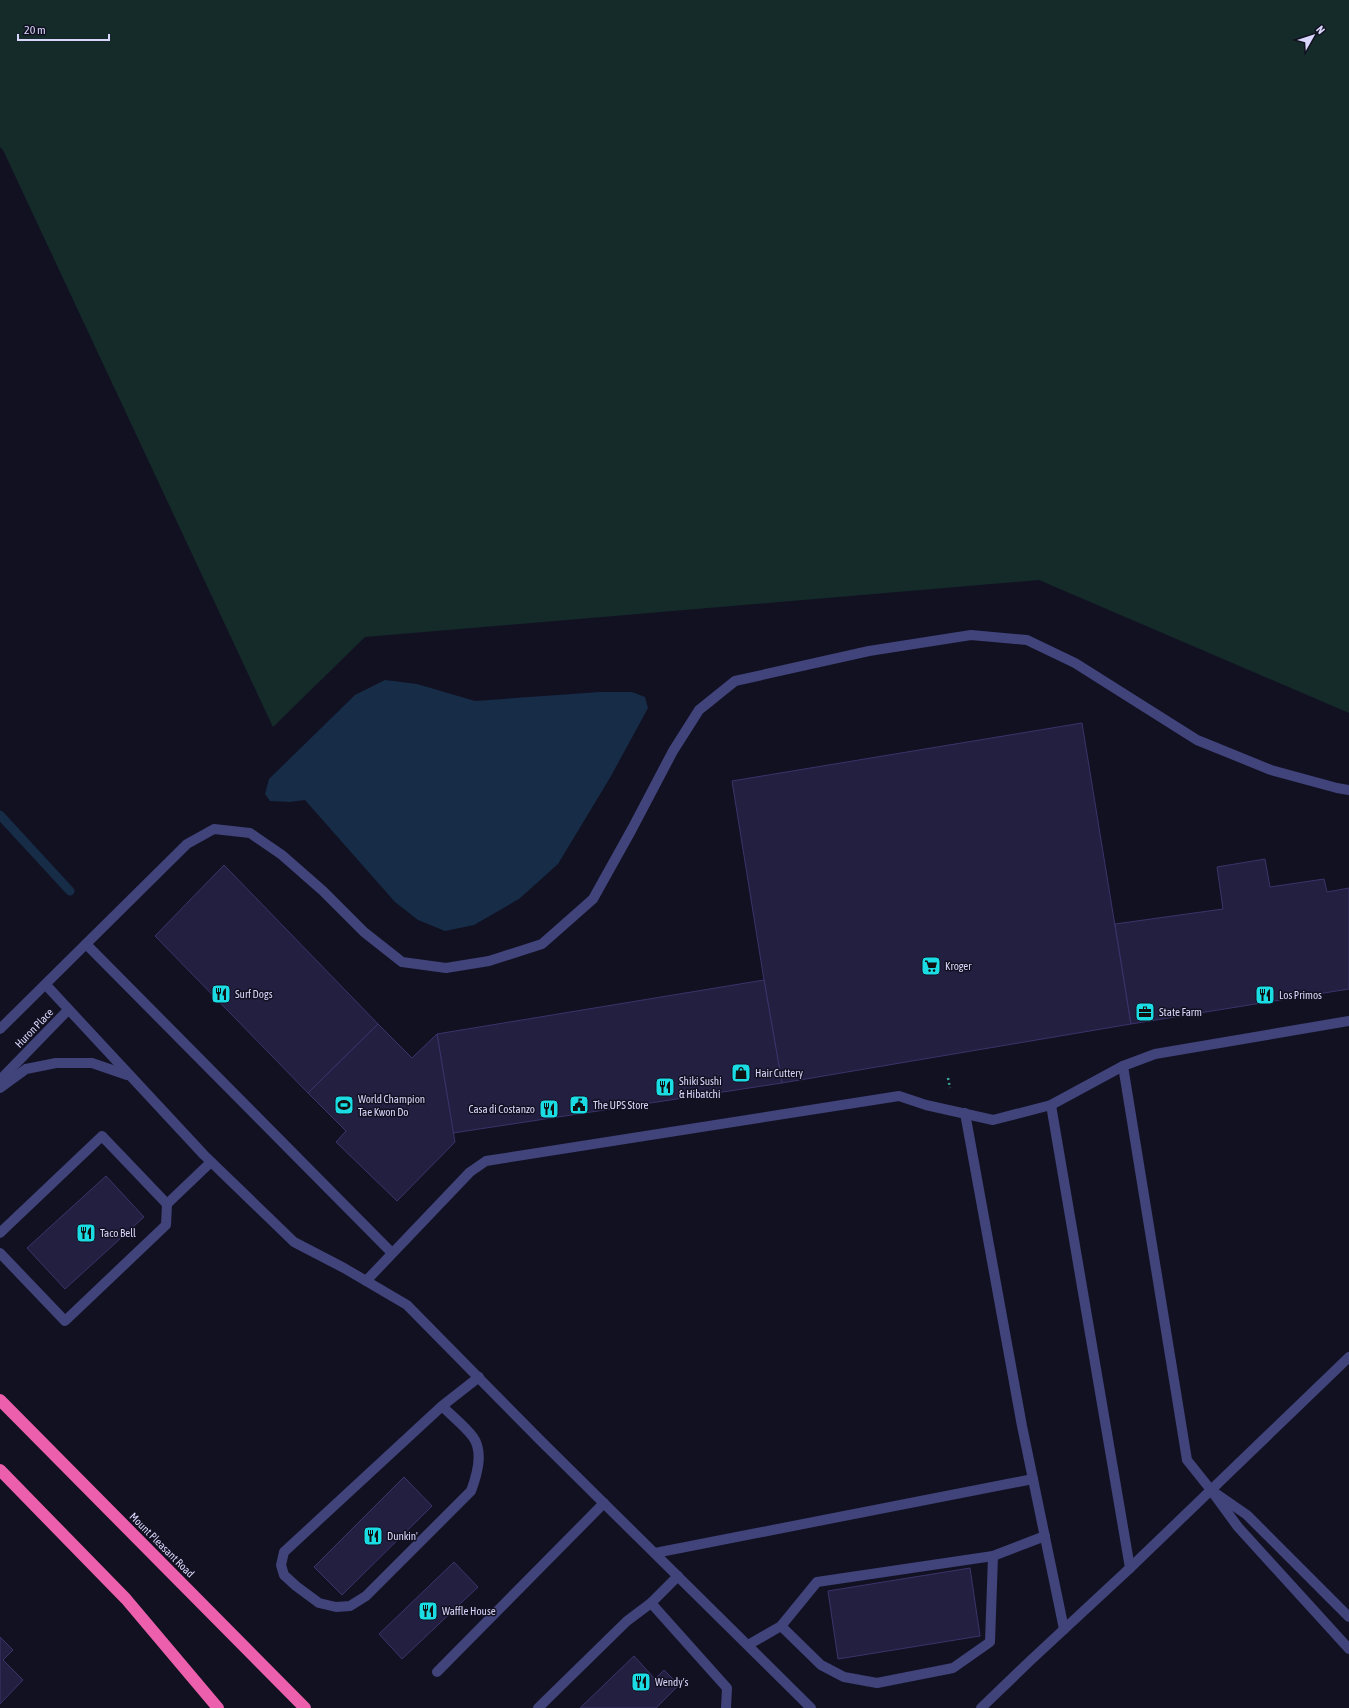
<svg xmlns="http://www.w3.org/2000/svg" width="1349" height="1708" font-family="'Asap Condensed',sans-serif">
	<rect width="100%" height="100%" fill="#121122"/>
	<polygon fill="#142b29" points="0,0 1349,0 1349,713 1039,580 365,637 273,727 3,150 0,147"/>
	<polygon fill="#162c47" points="385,680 417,684 475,701 600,692 632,692 645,697 648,708 611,776 558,864 519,899 474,925 445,931 418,920 395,902 305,800 290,802 270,801 265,794 269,779 355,695"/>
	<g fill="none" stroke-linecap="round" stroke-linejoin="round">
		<polyline stroke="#162c47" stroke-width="9" points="0,815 70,891"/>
	</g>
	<g fill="#231f41" stroke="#3b336a">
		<polygon points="1082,723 1131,1024 782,1083 764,980 732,781"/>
		<polygon points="1265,859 1270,887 1324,879 1327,892 1349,888 1349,989 1131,1024 1115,924 1223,909 1217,867"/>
		<polygon points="224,865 378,1024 308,1093 155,936"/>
		<polygon points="764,980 782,1083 453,1133 437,1034"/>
		<polygon points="378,1024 412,1058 437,1034 455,1142 397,1201 336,1142 346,1131 308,1093"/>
		<polygon points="106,1176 144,1217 65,1289 27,1248"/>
		<polygon points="404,1477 432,1506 342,1595 314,1567"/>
		<polygon points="454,1562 478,1587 402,1659 379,1634"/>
		<polygon points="970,1568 980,1636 838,1659 828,1591"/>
		<polygon points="0,1637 13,1650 3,1660 23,1680 0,1704"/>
		<polygon points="634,1656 655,1679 664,1670 679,1685 656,1708 580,1708"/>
	</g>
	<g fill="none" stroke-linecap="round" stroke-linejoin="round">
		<polyline stroke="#3da89a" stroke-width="2.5" stroke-dasharray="2 3" stroke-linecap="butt" points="948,1078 950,1088"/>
		<g stroke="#41437b" stroke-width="10">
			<polyline points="86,944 392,1253"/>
			<polyline points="46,985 204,1155 294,1242 344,1268 407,1305 541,1441 811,1708"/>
			<polyline points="0,1029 187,844 214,829 250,833 282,855 323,891 364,932 402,962 446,968 489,961 542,944 593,899 632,829 673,751 699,710 735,681 869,651 971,635 1027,640 1075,663 1197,740 1271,770 1337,788 1349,790"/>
			<polyline points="1123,1066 1187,1460 1211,1490"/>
			<polyline points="0,1080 68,1010"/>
			<polyline points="0,1088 26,1069 56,1063 92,1063 127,1075"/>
			<polyline points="1051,1105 1130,1568"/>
			<polyline points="965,1113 1022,1426 1064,1629"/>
			<polyline points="0,1233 102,1136 167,1204"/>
			<polyline points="0,1253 65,1321 166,1225 167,1204 211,1162"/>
			<polyline points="366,1281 470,1172 486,1161 899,1096 926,1105 993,1120 1051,1105 1123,1066 1155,1054 1349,1021"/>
			<path d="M 442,1406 C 452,1416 465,1426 473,1437 C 484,1452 477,1475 471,1491 L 366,1596 L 350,1606 L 336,1607 L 319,1603 L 296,1586 L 284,1575 L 281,1565 L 284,1552 L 442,1406 L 479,1377"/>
			<polyline points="655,1553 1033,1479"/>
			<polyline points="993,1556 1045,1536"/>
			<polyline points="651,1603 727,1688 726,1708"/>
			<polyline points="1349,1617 1247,1515 1211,1490 1238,1527 1349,1649"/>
			<polyline points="748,1645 781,1626 817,1582 993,1556 990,1642 953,1668 877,1683 844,1677 821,1665 781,1626"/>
			<polyline points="437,1672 604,1503"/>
			<polyline points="538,1708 627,1621 651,1603 678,1576"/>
			<polyline points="981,1708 1031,1660 1130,1568 1349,1357"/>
		</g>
		<g stroke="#ec5fac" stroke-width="12">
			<polyline points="0,1400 305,1708"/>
			<polyline points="0,1470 126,1599 218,1708"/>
		</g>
	</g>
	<defs>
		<g id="supermarket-square" transform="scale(1)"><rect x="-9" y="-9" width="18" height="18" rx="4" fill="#1adce2" stroke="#121122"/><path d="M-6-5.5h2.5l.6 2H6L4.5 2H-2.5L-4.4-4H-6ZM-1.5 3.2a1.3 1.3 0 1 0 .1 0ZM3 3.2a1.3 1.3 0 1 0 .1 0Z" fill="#111"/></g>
		<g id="restaurant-square" transform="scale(1)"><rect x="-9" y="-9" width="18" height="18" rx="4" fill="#1adce2" stroke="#121122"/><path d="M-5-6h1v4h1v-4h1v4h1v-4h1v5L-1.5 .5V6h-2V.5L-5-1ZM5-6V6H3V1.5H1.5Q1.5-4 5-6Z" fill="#111"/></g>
		<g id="office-square" transform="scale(1)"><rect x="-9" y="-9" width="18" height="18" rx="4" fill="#1adce2" stroke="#121122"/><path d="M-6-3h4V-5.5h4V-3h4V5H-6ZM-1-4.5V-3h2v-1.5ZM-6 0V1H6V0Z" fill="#111"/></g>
		<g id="shop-square" transform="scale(1)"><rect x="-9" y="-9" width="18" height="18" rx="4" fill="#1adce2" stroke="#121122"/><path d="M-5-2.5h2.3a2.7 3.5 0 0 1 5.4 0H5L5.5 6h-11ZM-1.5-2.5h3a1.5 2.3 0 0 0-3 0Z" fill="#111"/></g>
		<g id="stadium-square" transform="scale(1)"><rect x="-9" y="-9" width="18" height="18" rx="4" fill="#1adce2" stroke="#121122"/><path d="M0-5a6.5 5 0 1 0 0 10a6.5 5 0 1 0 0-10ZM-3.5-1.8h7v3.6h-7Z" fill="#111"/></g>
		<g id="civic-square" transform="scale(1)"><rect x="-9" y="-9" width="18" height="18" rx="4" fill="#1adce2" stroke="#121122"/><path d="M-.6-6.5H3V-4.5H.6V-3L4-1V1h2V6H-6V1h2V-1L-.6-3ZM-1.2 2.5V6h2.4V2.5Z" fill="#111"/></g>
	</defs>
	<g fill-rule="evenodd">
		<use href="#supermarket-square" x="931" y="966"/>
		<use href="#restaurant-square" x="221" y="994"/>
		<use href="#restaurant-square" x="1265" y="995"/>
		<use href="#office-square" x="1145" y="1012"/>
		<use href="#shop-square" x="741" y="1073"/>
		<use href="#restaurant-square" x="665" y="1087"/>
		<use href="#stadium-square" x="344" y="1105"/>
		<use href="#civic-square" x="579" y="1105"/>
		<use href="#restaurant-square" x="549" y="1109"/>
		<use href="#restaurant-square" x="86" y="1233"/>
		<use href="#restaurant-square" x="373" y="1536"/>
		<use href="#restaurant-square" x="428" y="1611"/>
		<use href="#restaurant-square" x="641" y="1682"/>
	</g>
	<g text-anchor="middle" stroke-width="3" stroke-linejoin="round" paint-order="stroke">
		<g font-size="11" fill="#d8d6fa" stroke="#121122" text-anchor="start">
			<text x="945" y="970">Kroger</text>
			<text x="235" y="998">Surf Dogs</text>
			<text x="1279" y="999">Los Primos</text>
			<text x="1159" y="1016">State Farm</text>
			<text x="755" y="1077">Hair Cuttery</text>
			<text x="679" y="1085">Shiki Sushi<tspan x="679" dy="13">&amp; Hibatchi</tspan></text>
			<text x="358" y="1103">World Champion<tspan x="358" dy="13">Tae Kwon Do</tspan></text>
			<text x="593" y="1109">The UPS Store</text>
			<text x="535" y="1113" text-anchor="end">Casa di Costanzo</text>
			<text x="100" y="1237">Taco Bell</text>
			<text x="387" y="1540">Dunkin'</text>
			<text x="442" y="1615">Waffle House</text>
			<text x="655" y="1686">Wendy's</text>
		</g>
		<g font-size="11" fill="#d8d6fa" stroke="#121122">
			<text transform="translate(34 1028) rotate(-46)" y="4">Huron Place</text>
			<text transform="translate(162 1545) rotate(45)" y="4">Mount Pleasant Road</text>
		</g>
	</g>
	<g transform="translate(1313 36) rotate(51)" stroke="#121122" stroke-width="3" paint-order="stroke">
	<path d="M0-3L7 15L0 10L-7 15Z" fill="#d8d6fa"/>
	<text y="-6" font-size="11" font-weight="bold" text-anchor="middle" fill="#d8d6fa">N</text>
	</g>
	<path d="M18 34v6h91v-6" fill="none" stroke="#d8d6fa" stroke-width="2"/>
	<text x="24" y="34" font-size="12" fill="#d8d6fa" stroke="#121122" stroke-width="3" paint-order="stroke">20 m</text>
</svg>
